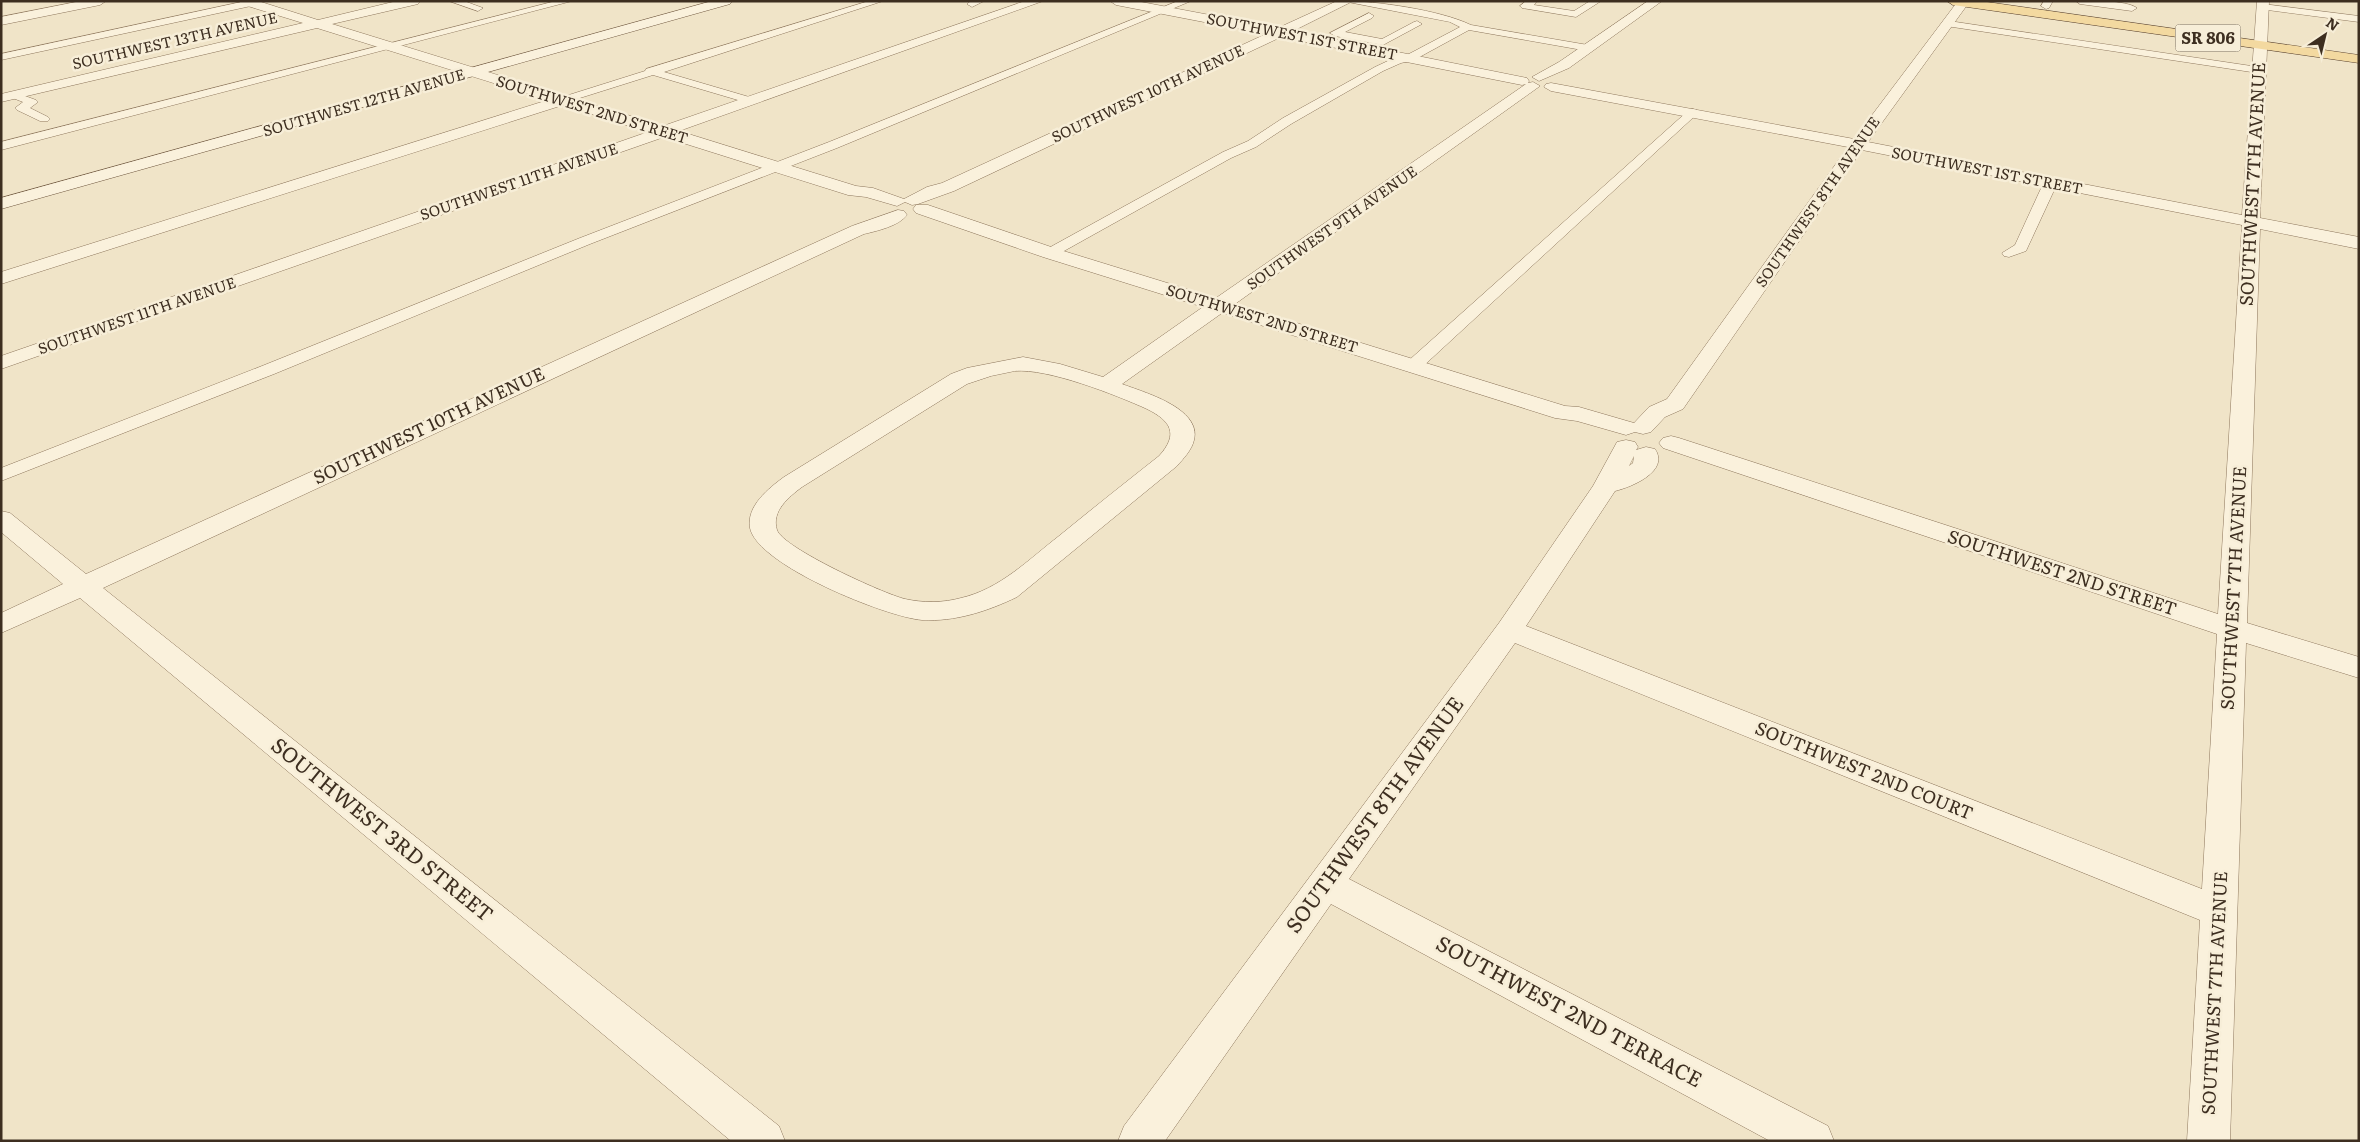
<svg xmlns="http://www.w3.org/2000/svg" width="2360" height="1142" font-family="Literata,serif">
	<rect width="100%" height="100%" fill="#f0e4c8"/>
	<g fill="none" stroke-linecap="round" stroke-linejoin="round">
		<g stroke="#8d765c" stroke-width="1">
			<g id="lane">
				<polygon points="246,1 256,3 251,6 1,60 1,54"/>
				<polygon points="449,1 464,1 483,8 478,11"/>
				<polygon points="556,1 572,1 1,150 1,142"/>
				<polygon points="869,1 883,1 664,72 756,99 758,101 756,103 748,103 653,75 564,103 556,103 554,101 556,99 645,71 646,69"/>
				<polygon points="984,1 972,7 967,4 971,1"/>
				<polygon points="1178,1 1191,1 837,148 590,244 274,374 1,481 1,468 262,366 580,238 829,142"/>
				<path d="M 1343,1 C 1376,1 1440,10 1471,25 L 1588,45 L 1593,48 L 1588,51 L 1469,30 L 1414,60 L 1401,63 L 1383,71 L 1291,124 L 1256,147 L 1231,158 L 1055,256 L 1045,256 L 1043,253 L 1045,250 L 1223,152 L 1248,141 L 1283,118 L 1375,67 L 1394,58 L 1407,55 L 1460,27 L 1450,22 Z"/>
				<polygon points="1526,1 1537,1 1534,5 1574,11 1590,1 1601,1 1576,17 1522,8 1520,6"/>
				<polygon points="2044,1 2053,1 2049,8 2046,9 2041,6"/>
				<path d="M 2076,1 C 2090,1 2126,0 2137,8 L 2132,11 L 2080,4 Z"/>
				<polygon points="2263,4 2359,16 2359,22 2260,9 2258,7"/>
				<polygon points="1369,13 1374,16 1372,18 1345,32 1382,39 1414,22 1417,21 1422,24 1383,45 1335,36 1330,33"/>
				<polygon points="1949,21 2258,67 2263,70 2258,73 1946,26 1944,24"/>
				<polygon points="14,92 36,100 38,102 30,108 48,117 50,119 48,121 40,121 17,110 15,108 23,102 10,97 10,93"/>
				<polygon points="1693,109 1697,110 1699,112 1697,114 1419,370 1407,370 1405,366 1407,362 1689,110"/>
				<polygon points="2050,180 2057,184 2026,251 2009,257 2004,256 2002,253 2015,245 2043,184"/>
			</g>
		</g>
		<g stroke="#8d765c" stroke-width="1">
			<g id="street">
				<polygon points="81,1 106,1 100,5 1,25 1,17"/>
				<path d="M 239,1 L 258,1 L 318,20 L 397,1 L 420,1 L 418,4 L 332,24 L 663,126 L 1025,1 L 1043,1 L 679,131 L 856,186 L 873,188 L 904,199 L 927,187 L 942,183 L 1266,34 L 1116,5 L 1110,1 L 1136,1 L 1278,28 L 1337,1 L 1353,1 L 1293,31 L 1527,78 L 1529,81 L 1528,83 L 1533,82 L 1540,86 L 1235,304 L 1565,406 L 1579,407 L 1634,423 L 1649,407 L 1667,399 L 1848,147 L 1551,91 L 1544,87 L 1546,84 L 1551,83 L 1854,139 L 1958,1 L 1970,1 L 1868,142 L 2242,215 L 2257,1 L 2269,1 L 2260,218 L 2359,237 L 2359,249 L 2260,229 L 2247,623 L 2359,657 L 2359,678 L 2246,643 L 2230,1141 L 2187,1141 L 2200,920 L 1515,643 L 1349,879 L 1828,1126 L 1834,1141 L 1770,1141 L 1331,904 L 1165,1141 L 1118,1141 L 1124,1126 L 1499,623 L 1593,486 L 1617,442 L 1626,440 L 1635,442 L 1638,447 L 1636,450 L 1646,447 L 1655,449 C 1670,471 1632,487 1615,491 L 1526,626 L 2202,889 L 2217,634 L 1663,448 L 1659,443 L 1663,438 L 1671,436 L 1679,438 L 2218,614 L 2242,225 L 1862,150 L 1683,409 L 1665,417 L 1651,432 L 1643,434 L 1635,432 L 1626,435 L 1577,421 L 1555,418 L 1222,313 L 1122,384 C 1143,392 1202,408 1194,440 C 1192,450 1183,459 1177,466 L 1017,597 C 988,611 955,622 922,620 C 886,617 757,565 750,528 C 746,506 769,488 784,477 L 951,374 L 967,368 L 1023,357 L 1060,364 L 1103,377 L 1203,307 L 1043,257 L 916,213 L 913,209 L 916,205 L 928,205 L 1057,249 L 1216,298 L 1526,84 L 1522,85 L 1281,37 L 954,191 L 918,204 L 912,205 L 905,202 L 897,206 L 866,197 L 848,195 L 664,137 L 1,369 L 1,356 L 648,132 L 563,105 L 1,284 L 1,272 L 548,100 L 317,28 L 1,102 L 1,94 L 303,23 L 241,4 ZM 1015,371 C 1048,368 1116,395 1147,409 C 1171,421 1179,434 1159,456 C 1126,482 1092,509 1059,536 C 1028,560 1000,589 961,598 C 943,603 923,603 905,599 C 884,594 783,548 777,530 C 771,511 789,497 802,487 L 967,384 L 991,376 ZM 1634,456 L 1633,463 L 1629,466 Z"/>
				<polygon points="1648,1 1662,1 1569,68 1539,81 1532,77 1559,62"/>
				<path d="M 898,210 L 904,211 L 907,215 C 899,226 877,231 864,234 L 103,588 L 779,1126 L 785,1141 L 731,1141 L 80,598 L 1,633 L 1,613 L 63,584 L 1,532 L 1,511 L 10,513 L 86,574 L 852,226 Z"/>
			</g>
		</g>
		<g stroke="#6f573f" stroke-width="1">
			<polygon id="secondary" points="712,1 732,1 730,4 1,209 1,198"/>
		</g>
		<g stroke="#5b4430" stroke-width="1">
			<polygon id="primary" points="1947,1 1980,1 2359,55 2359,63 1953,5"/>
		</g>
		<use href="#lane" fill="#faf1dc" fill-rule="evenodd"/>
		<use href="#street" fill="#faf1dc" fill-rule="evenodd"/>
		<use href="#secondary" fill="#faf1dc" fill-rule="evenodd"/>
		<use href="#primary" fill="#f3d9a0" fill-rule="evenodd"/>
	</g>
	<g text-anchor="middle" stroke-width="5" stroke-linejoin="round" paint-order="stroke">
		<g font-size="15" fill="#3d2e20" stroke="#f7eed8">
			<text transform="translate(1302 37) rotate(11)" y="5">SOUTHWEST 1ST STREET</text>
			<text transform="translate(175 41) rotate(-13)" y="5">SOUTHWEST 13TH AVENUE</text>
			<text transform="translate(1148 94) rotate(-25)" y="5">SOUTHWEST 10TH AVENUE</text>
			<text transform="translate(364 103) rotate(-16)" y="5">SOUTHWEST 12TH AVENUE</text>
			<text transform="translate(592 110) rotate(17)" y="5">SOUTHWEST 2ND STREET</text>
			<text transform="translate(1987 171) rotate(11)" y="5">SOUTHWEST 1ST STREET</text>
			<text transform="translate(519 182) rotate(-19)" y="5">SOUTHWEST 11TH AVENUE</text>
			<text transform="translate(1818 202) rotate(-55)" y="5">SOUTHWEST 8TH AVENUE</text>
			<text transform="translate(1332 228) rotate(-35)" y="5">SOUTHWEST 9TH AVENUE</text>
			<text transform="translate(137 316) rotate(-19)" y="5">SOUTHWEST 11TH AVENUE</text>
			<text transform="translate(1262 319) rotate(17)" y="5">SOUTHWEST 2ND STREET</text>
		</g>
		<rect fill="#f7eed8" stroke="#756857" stroke-width="1" x="2175.5" y="24.5" width="65" height="27" rx="4"/>
		<g font-size="16" font-weight="bold" fill="#3d2e20">
			<text x="2208" y="44">SR 806</text>
		</g>
		<g font-size="18" fill="#3d2e20" stroke="#f7eed8">
			<text transform="translate(2253 184) rotate(-87)" y="6">SOUTHWEST 7TH AVENUE</text>
			<text transform="translate(429 426) rotate(-25)" y="6">SOUTHWEST 10TH AVENUE</text>
			<text transform="translate(2062 573) rotate(18)" y="6">SOUTHWEST 2ND STREET</text>
			<text transform="translate(2234 588) rotate(-87)" y="6">SOUTHWEST 7TH AVENUE</text>
			<text transform="translate(1864 771) rotate(22)" y="6">SOUTHWEST 2ND COURT</text>
			<text transform="translate(2215 993) rotate(-87)" y="6">SOUTHWEST 7TH AVENUE</text>
		</g>
		<g font-size="21" fill="#3d2e20" stroke="#f7eed8">
			<text transform="translate(1375 815) rotate(-54)" y="7">SOUTHWEST 8TH AVENUE</text>
			<text transform="translate(382 830) rotate(39)" y="7">SOUTHWEST 3RD STREET</text>
			<text transform="translate(1569 1012) rotate(28)" y="7">SOUTHWEST 2ND TERRACE</text>
		</g>
	</g>
	<rect width="2360" height="1142" fill="none" stroke="#3d2e20" stroke-width="5"/>
	<g transform="translate(2325 35) rotate(35)" stroke="#f7eed8" stroke-width="4" paint-order="stroke">
	<path d="M0-4L9 19L0 12L-9 19Z" fill="#3d2e20"/>
	<text y="-8" font-size="14" font-weight="bold" text-anchor="middle" fill="#3d2e20">N</text>
	</g>
</svg>
